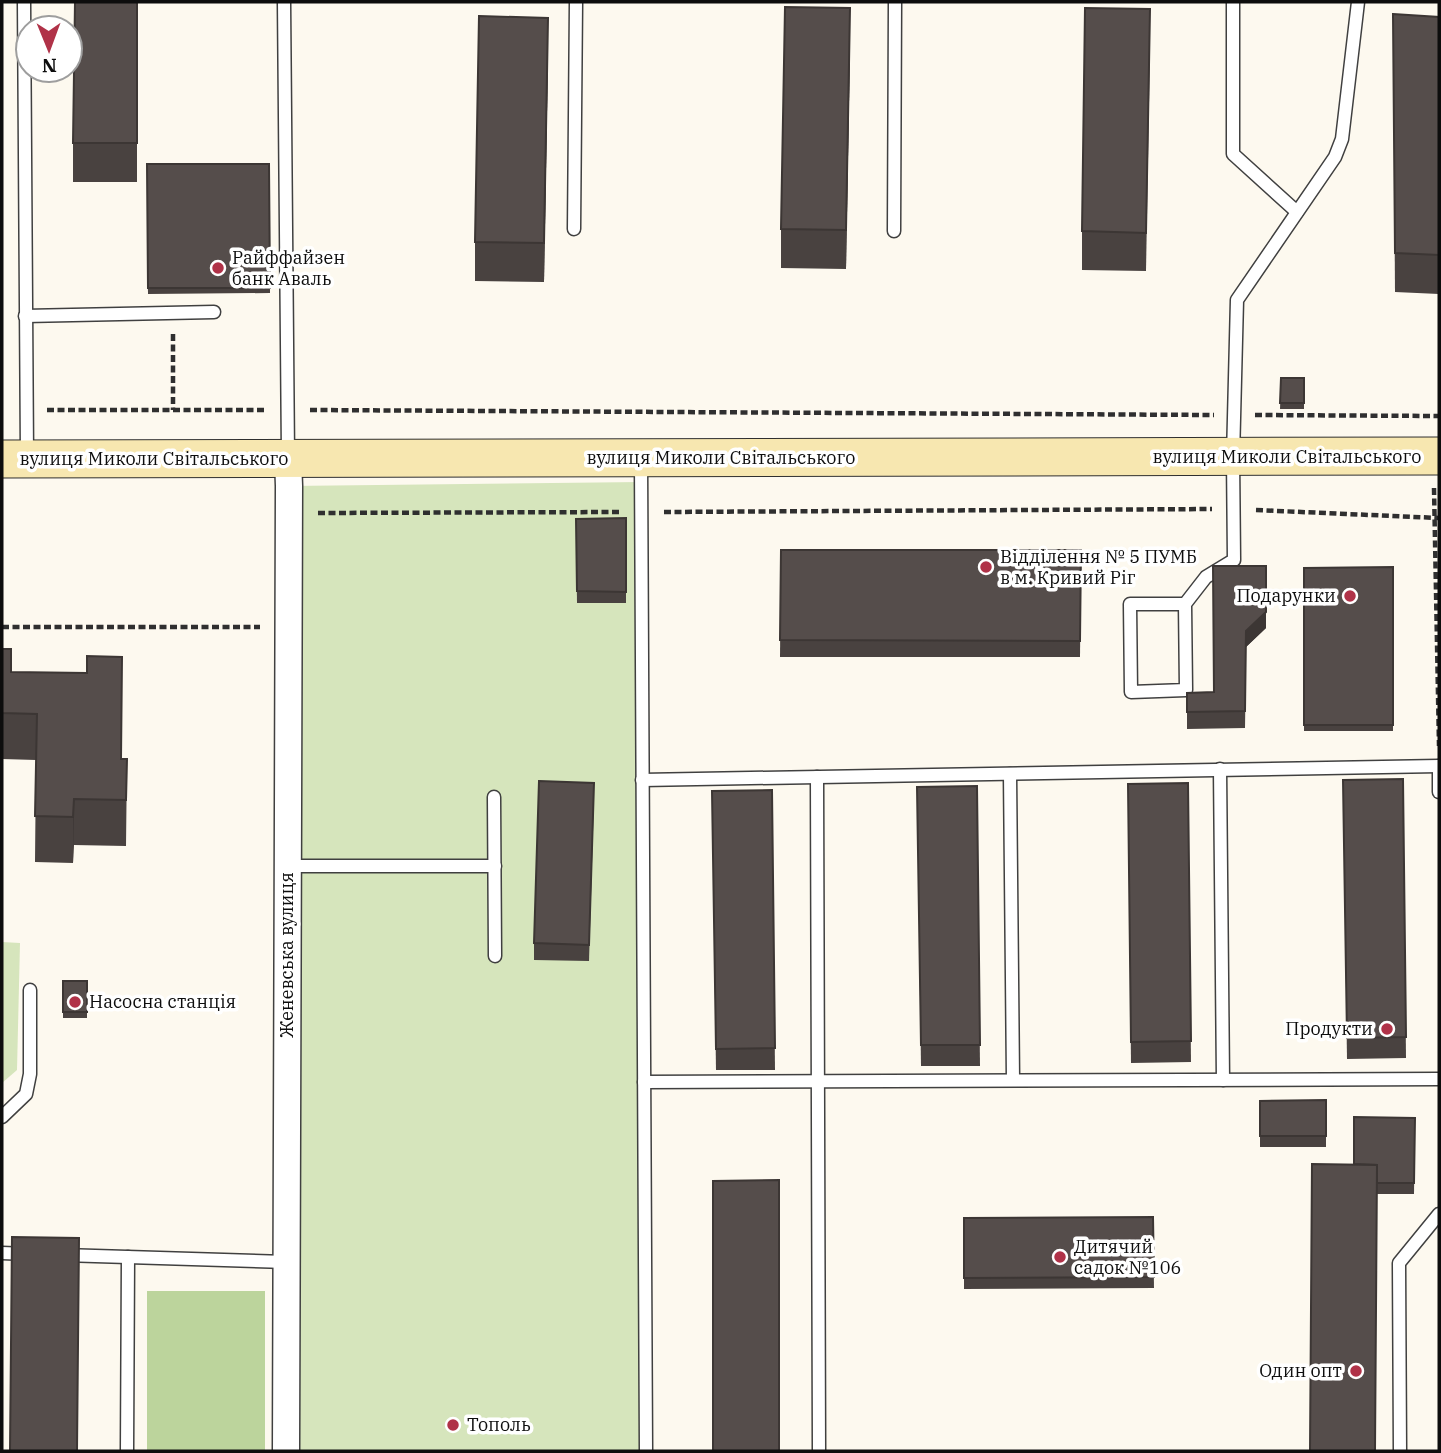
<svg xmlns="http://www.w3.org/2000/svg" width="1441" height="1453" font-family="'IBM Plex Serif',serif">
	<rect width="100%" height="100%" fill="#fdf9ef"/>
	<g fill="#d6e5bc">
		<polygon points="641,482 646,1451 286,1451 289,486"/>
		<polygon points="2,942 20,943 17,1070 2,1083"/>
	</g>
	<rect fill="#bcd49c" x="147" y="1291" width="118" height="160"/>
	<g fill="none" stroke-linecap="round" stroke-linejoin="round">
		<g stroke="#404040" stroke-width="15">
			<g id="service">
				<polyline points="24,2 27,456"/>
				<polyline points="284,2 288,456"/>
				<polyline points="1233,2 1233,154 1297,212"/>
				<polyline points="574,229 576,2"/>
				<polyline points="894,231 895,2"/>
				<polyline points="25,316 214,312"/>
				<polyline points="641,461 646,1451"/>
				<polyline points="1185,604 1130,604 1131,692 1186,690 1185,604 1206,577 1234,560 1233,457 1237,300 1335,157 1342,139 1358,2"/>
				<polyline points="1439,766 1439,792"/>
				<polyline points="1220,769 1223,1080"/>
				<polyline points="1010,774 1013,1080"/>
				<polyline points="817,777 819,1451"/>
				<polyline points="642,780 1439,766"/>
				<polyline points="494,797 495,956"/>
				<polyline points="287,866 495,866"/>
				<polyline points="644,1082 1439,1079"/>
				<polyline points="2,1117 26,1094 30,1074 30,990"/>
				<polyline points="2,1253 27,1254"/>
				<polyline points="63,1255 286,1262"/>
				<polyline points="127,1451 128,1257"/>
				<polyline points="1400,1451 1399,1263 1439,1214"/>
			</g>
		</g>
		<g stroke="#404040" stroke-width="29">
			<polyline id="minor" points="286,1451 289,486 288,459"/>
		</g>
		<g stroke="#2f2f2f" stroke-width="39">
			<polyline id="secondary" points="2,459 1439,456"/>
		</g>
		<g stroke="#2f2f2f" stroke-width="4.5" stroke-dasharray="7 3.5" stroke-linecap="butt">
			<polyline points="173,334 173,410"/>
			<polyline points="47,410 266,410"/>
			<polyline points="310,410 1214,415"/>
			<polyline points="1255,415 1439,416"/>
			<polyline points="1434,488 1439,746"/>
			<polyline points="1256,510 1439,518"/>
			<polyline points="664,512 1212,509"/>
			<polyline points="318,513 620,512"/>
			<polyline points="2,627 260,627"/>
		</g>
		<use href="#service" stroke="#fff" stroke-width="12"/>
		<use href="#minor" stroke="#fff" stroke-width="26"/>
		<use href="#secondary" stroke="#f7e7b0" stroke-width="37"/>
	</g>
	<g fill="#494240">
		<polygon points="137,2 137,182 73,182 73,143"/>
		<polygon points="1393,14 1439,17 1439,294 1395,292"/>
		<polygon points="850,47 846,269 781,268 781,229"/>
		<polygon points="1150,48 1146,271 1082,270 1082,231"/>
		<polygon points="548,56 544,282 475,281 475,242"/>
		<polygon points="147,164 269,164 270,293 148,294"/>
		<polygon points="1281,378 1304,378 1304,409 1280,409"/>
		<polygon points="626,518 626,603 577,603 576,519"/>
		<polygon points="781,550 1081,550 1080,657 780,657"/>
		<polygon points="1213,566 1266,628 1246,647 1245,728 1187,729 1187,693 1214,692"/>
		<polygon points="1393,567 1393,731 1304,731 1304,568"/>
		<polygon points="2,649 11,672 121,759 127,759 126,846 74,845 73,863 35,862 36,760 2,759"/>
		<polygon points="1403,779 1406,1058 1347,1059 1343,780"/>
		<polygon points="1188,783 1191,1062 1131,1063 1128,784"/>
		<polygon points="977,786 980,1066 921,1066 917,787"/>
		<polygon points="772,790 775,1070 716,1070 712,791"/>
		<polygon points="594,799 589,961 534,960 534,943"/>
		<rect x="63" y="981" width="24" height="37"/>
		<polygon points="1326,1100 1326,1147 1260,1147 1260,1101"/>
		<polygon points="1415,1118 1414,1194 1377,1194 1354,1164"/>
		<polygon points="1153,1217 1154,1288 964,1289 964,1218"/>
	</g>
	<g fill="#3c3634">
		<polygon points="850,8 850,47 846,269 846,230"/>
		<polygon points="548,18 548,56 544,282 544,243"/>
		<polygon points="1266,566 1266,628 1246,647 1245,728 1246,631"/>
		<polygon points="74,799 73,863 73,817"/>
	</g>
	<g fill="#554d4b" stroke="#3c3634" stroke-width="2">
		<polygon points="75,2 137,2 137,143 73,143"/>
		<polygon points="785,7 850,8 846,230 781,229"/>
		<polygon points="1085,8 1150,9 1146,233 1082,231"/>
		<polygon points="1393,14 1439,17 1439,255 1395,253"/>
		<polygon points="479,16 548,18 544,243 475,242"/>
		<polygon points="147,164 269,164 270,288 148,288"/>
		<polygon points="1281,378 1304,378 1304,403 1280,403"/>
		<polygon points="626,518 626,592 577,591 576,519"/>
		<polygon points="781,550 1081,550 1080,641 780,640"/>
		<polygon points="1213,566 1266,566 1266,612 1246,631 1245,711 1187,712 1187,693 1214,692"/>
		<polygon points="1393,567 1393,725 1304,725 1304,568"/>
		<polygon points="2,649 11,649 11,672 87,673 87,656 122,657 121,759 127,759 126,800 74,799 73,817 35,816 37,714 2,713"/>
		<polygon points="1403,779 1406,1037 1347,1038 1343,780"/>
		<polygon points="539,781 594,783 589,945 534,943"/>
		<polygon points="1188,783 1191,1041 1131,1042 1128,784"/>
		<polygon points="977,786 980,1045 921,1045 917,787"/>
		<polygon points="772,790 775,1048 716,1049 712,791"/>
		<rect x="63" y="981" width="24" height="31"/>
		<polygon points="1326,1100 1326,1136 1260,1136 1260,1101"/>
		<polygon points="1354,1117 1415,1118 1414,1183 1377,1183 1377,1165 1354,1164"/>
		<polygon points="1312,1164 1377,1165 1375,1451 1310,1451"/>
		<polygon points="779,1180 779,1451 713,1451 713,1181"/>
		<polygon points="1153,1217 1154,1277 964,1278 964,1218"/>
		<polygon points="12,1237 79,1238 77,1451 10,1451"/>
	</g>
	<g fill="#b03248" stroke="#fff" stroke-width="2.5">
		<circle cx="218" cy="268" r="7"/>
		<circle cx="986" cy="567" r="7"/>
		<circle cx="1350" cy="596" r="7"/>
		<circle cx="75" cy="1002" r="7"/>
		<circle cx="1387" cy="1029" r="7"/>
		<circle cx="1060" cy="1257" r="7"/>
		<circle cx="1356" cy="1371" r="7"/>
		<circle cx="453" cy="1425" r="7"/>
	</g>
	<g text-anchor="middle" stroke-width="7" stroke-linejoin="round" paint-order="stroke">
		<g font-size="18" fill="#0d0d0d" stroke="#fff" text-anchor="start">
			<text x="232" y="264">Райффайзен<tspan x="232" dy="21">банк Аваль</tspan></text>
			<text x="1000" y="563">Відділення № 5 ПУМБ<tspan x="1000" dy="21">в м. Кривий Ріг</tspan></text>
			<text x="1336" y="602" text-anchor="end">Подарунки</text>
			<text x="89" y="1008">Насосна станція</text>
			<text x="1373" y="1035" text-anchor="end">Продукти</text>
			<text x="1074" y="1253">Дитячий<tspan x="1074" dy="21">садок №106</tspan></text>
			<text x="1342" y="1377" text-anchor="end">Один опт</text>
			<text x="467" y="1431">Тополь</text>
		</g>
		<g font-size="18" fill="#0d0d0d" stroke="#fff">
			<text x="1287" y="463">вулиця Миколи Світальського</text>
			<text x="721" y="464">вулиця Миколи Світальського</text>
			<text x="154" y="465">вулиця Миколи Світальського</text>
			<text transform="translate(287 955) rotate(-90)" y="6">Женевська вулиця</text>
		</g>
	</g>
	<rect width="1441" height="1453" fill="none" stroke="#0d0d0d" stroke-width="7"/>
	<g transform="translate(49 49) rotate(179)"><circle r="33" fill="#ffffff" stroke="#9e9e9e" stroke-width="2"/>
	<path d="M0-5L12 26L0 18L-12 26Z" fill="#b03248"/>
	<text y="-10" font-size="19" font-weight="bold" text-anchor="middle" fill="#0d0d0d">N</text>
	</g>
</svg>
